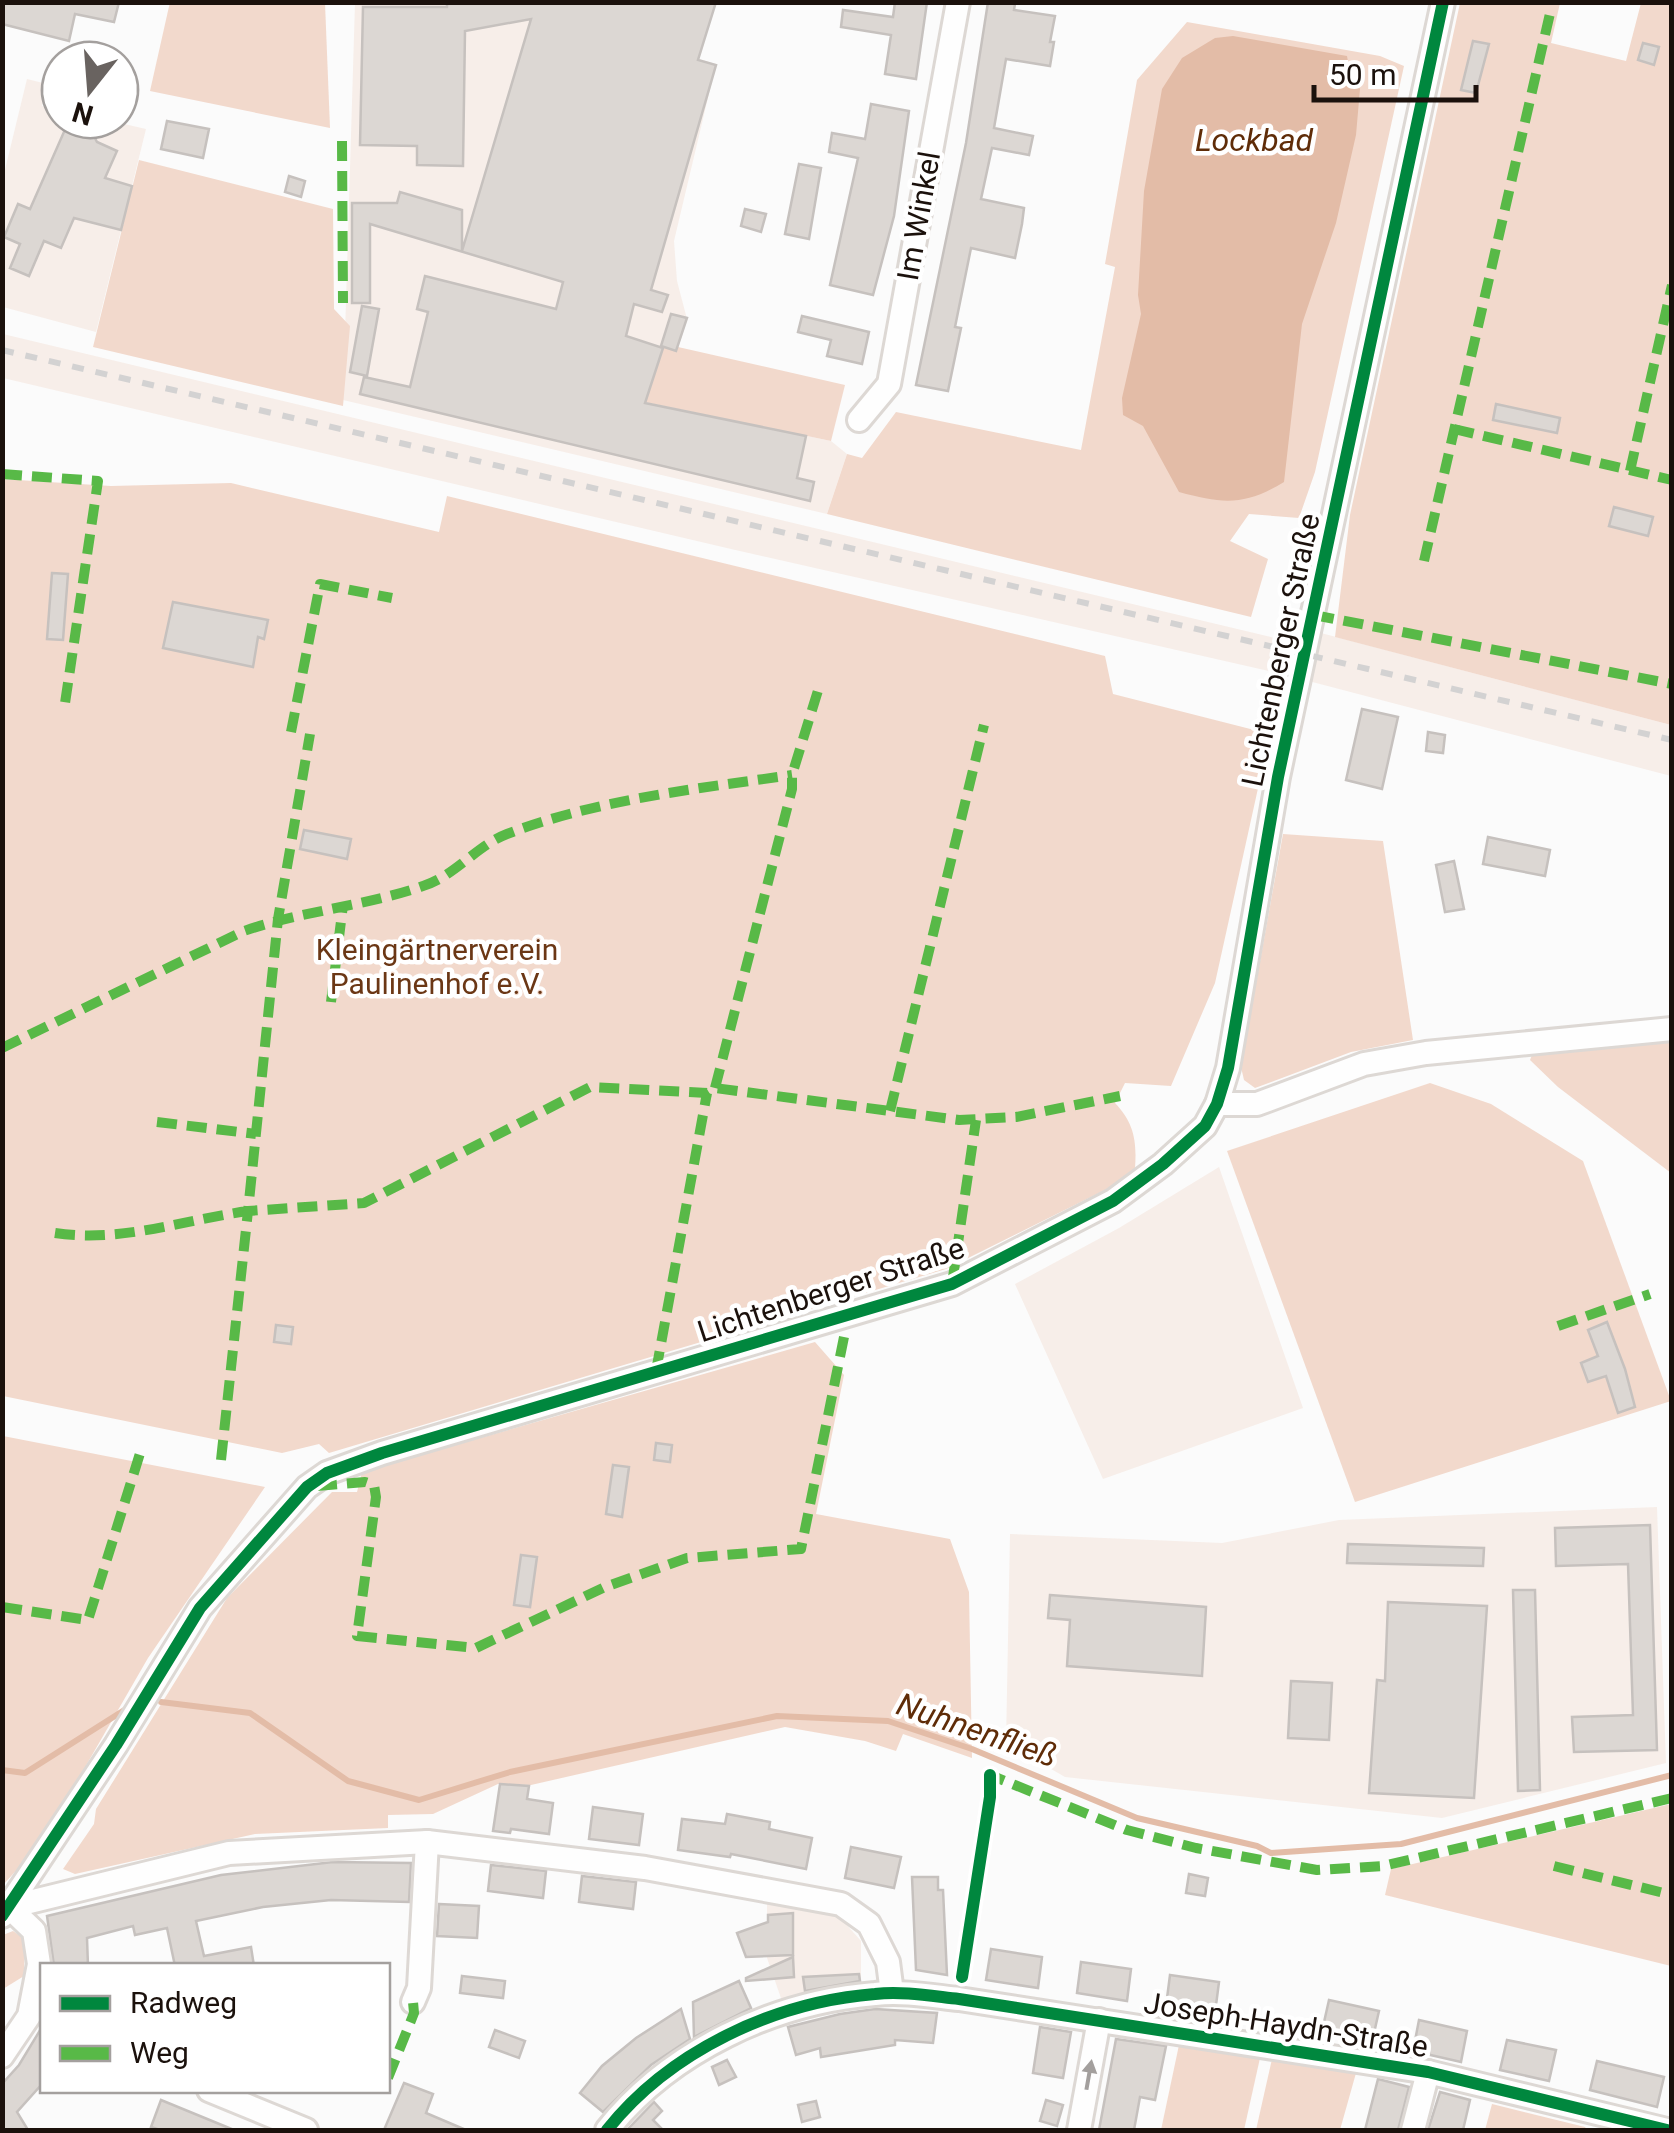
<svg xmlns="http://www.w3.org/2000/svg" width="1674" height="2133" font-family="Roboto,sans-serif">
	<rect width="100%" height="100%" fill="#fbfbfb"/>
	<g fill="#f7eee9">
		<polygon points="355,3 716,3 699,59 716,64 674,241 677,281 687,319 677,351 665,348 645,401 831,441 847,454 827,514 343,400"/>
		<polygon points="27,79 47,84 42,106 60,110 60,120 107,120 146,129 96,332 3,307 2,182"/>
		<polygon points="3,334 1283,640 1318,648 1321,633 1671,725 1671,776 1278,673 731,549 3,378"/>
		<polygon points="1219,1167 1303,1408 1103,1479 1015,1284 1119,1228"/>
		<polygon points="1657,1507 1666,1763 1442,1818 1065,1777 1006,1743 1010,1534 1222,1543 1339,1520"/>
		<polygon points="767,1899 837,1914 861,1941 861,1984 782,2001 767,1958"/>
	</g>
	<g fill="#f2d9cc">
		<polygon points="170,2 325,3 330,128 150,91"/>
		<polygon points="1460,3 1560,3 1551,43 1626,61 1641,3 1671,3 1671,725 1335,637 1350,515"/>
		<polygon points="1187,22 1380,56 1404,66 1315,472 1299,518 1249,514 1230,541 1268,559 1251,617 827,514 847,454 862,458 896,412 1081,450 1115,267 1105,264 1137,80"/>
		<polygon points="139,160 333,209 334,309 350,326 343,406 93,347"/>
		<polygon points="664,347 676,351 678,347 845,385 831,441 645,402"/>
		<path d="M 2,479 L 111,486 L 231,483 L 439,532 L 447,496 L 1105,656 L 1113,694 L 1270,734 L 1215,983 L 1171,1086 L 1125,1083 L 1115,1103 C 1134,1123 1137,1141 1135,1168 L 1111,1187 L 946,1269 L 329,1453 L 319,1444 L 282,1453 L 3,1396 Z"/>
		<polygon points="1283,834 1383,841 1413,1040 1351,1052 1255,1088 1244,1080 1241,1067"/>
		<polygon points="1671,1042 1671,1173 1558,1087 1530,1060 1534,1050"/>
		<polygon points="1430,1083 1491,1104 1583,1161 1671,1401 1355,1502 1227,1151"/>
		<polygon points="815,1342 844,1375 816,1514 950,1539 969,1592 972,1758 903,1734 896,1751 865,1741 785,1727 531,1785 498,1784 433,1814 388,1815 388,1828 255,1834 75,1874 63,1869 94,1824 96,1809 227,1598 332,1492 357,1492 362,1472"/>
		<polygon points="3,1436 265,1487 148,1658 42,1842 3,1885"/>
		<polygon points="1671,1804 1671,1966 1385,1895 1391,1869"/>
		<polygon points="13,1931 25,1939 24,1976 3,1989 3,1935"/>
		<polygon points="1179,2045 1260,2058 1244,2130 1161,2130"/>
		<polygon points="1272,2059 1356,2073 1340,2130 1256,2130"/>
		<polygon points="1492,2104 1585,2127 1587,2130 1485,2130"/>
	</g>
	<path fill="#e3bca7" d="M 1233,36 L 1347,56 L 1350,73 L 1360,89 L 1356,135 L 1336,223 L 1302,324 L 1284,482 C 1245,506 1223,504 1179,492 L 1143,426 L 1123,415 L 1122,398 L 1141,314 L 1138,295 L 1144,191 L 1162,89 L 1182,58 L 1215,38 Z"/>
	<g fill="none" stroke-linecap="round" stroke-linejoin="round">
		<g stroke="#e3bca7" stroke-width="6">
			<polyline points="161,1702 250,1713 348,1781 419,1800 510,1772 777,1716 888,1721 972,1749 1137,1818 1257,1846 1271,1853 1401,1844 1672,1775"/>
			<polyline points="2,1770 25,1773 126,1709"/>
		</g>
	</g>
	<g fill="#dcd7d3" stroke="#c6c1be" stroke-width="2.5">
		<polygon points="2,2 119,2 114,22 75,14 69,41 2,24"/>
		<polygon points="447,2 716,2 698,60 716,65 651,290 668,295 662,312 634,304 626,336 663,348 645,403 806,436 797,478 814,482 810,501 360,394 364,377 410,387 428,312 417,309 425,276 556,309 563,282 370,224 370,303 352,303 352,203 397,203 400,192 462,210 462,251 531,19 465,31 463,166 417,165 417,146 360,145 363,7 447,7"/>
		<polygon points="895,2 927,2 916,79 885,74 891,35 841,27 843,10 893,17"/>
		<polygon points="988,2 1015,4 1014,10 1055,16 1050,42 1054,42 1050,66 1006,59 994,128 1033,136 1029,155 992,148 981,199 1024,208 1022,224 1015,258 971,248 955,327 961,328 948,391 916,385 966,143"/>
		<polygon points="1473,41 1489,44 1476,93 1461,90"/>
		<polygon points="1643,43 1659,47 1654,65 1638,60"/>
		<polygon points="871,104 909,111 894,216 873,295 830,285 858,158 829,152 832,133 865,139"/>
		<polygon points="167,121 209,129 203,158 161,149"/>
		<polygon points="67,125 82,131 90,128 97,142 117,151 105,178 132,186 121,230 74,218 61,248 44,241 29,276 10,268 20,244 4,237 18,204 30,209"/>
		<polygon points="799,164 821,168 809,239 785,234"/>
		<polygon points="289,176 305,181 301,197 285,192"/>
		<polygon points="745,209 766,214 761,232 741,226"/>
		<polygon points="362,306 379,309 367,376 350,372"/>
		<polygon points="671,314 687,318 676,351 661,346"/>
		<polygon points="802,316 869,332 862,364 827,356 831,340 798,332"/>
		<polygon points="1496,404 1560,418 1557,433 1493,420"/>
		<polygon points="1614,507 1653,517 1648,536 1609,526"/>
		<polygon points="52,573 68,574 63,640 47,639"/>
		<polygon points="173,602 268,620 264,639 258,637 253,667 163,648"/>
		<polygon points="1362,709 1398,717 1382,789 1346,780"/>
		<polygon points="1428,732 1445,735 1443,753 1426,751"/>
		<polygon points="304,830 351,839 347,859 300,849"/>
		<polygon points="1488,837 1550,850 1545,876 1483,864"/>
		<polygon points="1454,861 1464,909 1445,912 1436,865"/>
		<polygon points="1607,1322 1625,1369 1635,1407 1618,1413 1606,1376 1588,1382 1581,1363 1598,1356 1588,1330"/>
		<polygon points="276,1325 293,1327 291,1344 274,1342"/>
		<polygon points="656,1443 672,1445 670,1462 654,1460"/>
		<polygon points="613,1465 629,1467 622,1517 606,1514"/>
		<polygon points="1650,1525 1657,1750 1574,1752 1572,1717 1633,1715 1628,1564 1556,1566 1555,1528"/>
		<polygon points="1348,1544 1484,1548 1483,1566 1347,1563"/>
		<polygon points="521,1555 537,1557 530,1607 514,1605"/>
		<polygon points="1513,1590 1535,1590 1540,1790 1518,1791"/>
		<polygon points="1050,1595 1206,1607 1202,1676 1067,1666 1070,1620 1048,1618"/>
		<polygon points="1388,1602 1487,1606 1474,1798 1369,1793 1377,1680 1385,1681"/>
		<polygon points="1291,1681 1332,1683 1329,1740 1288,1738"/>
		<polygon points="500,1784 529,1786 527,1799 553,1803 549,1834 511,1829 510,1833 493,1831"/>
		<polygon points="593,1807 643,1814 639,1845 589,1839"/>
		<polygon points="727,1814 770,1822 769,1829 812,1838 806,1869 731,1854 730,1857 678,1850 682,1819 725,1824"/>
		<polygon points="851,1847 901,1857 894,1888 845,1878"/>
		<polygon points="333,1862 411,1863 409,1902 331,1900 263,1907 196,1921 204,1956 251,1947 254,1966 175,1966 167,1928 135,1935 133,1926 87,1938 88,1966 54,1966 47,1916 221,1875"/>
		<polygon points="491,1865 546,1871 543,1898 488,1891"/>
		<polygon points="1189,1874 1208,1878 1205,1896 1186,1893"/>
		<polygon points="582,1876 636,1882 633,1909 579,1902"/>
		<polygon points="912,1877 938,1877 938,1890 943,1890 947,1975 916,1970"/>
		<polygon points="439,1904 479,1906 477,1938 437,1936"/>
		<polygon points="793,1913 793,1955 746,1957 737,1933 768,1922 768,1915"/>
		<polygon points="991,1949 1042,1957 1038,1988 986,1980"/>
		<polygon points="793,1957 794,1977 746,1981 746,1978"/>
		<polygon points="1081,1962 1131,1969 1127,2001 1077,1993"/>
		<polygon points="859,1974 860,1981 805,1991 803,1977"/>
		<polygon points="1170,1975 1219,1982 1215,2013 1166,2006"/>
		<polygon points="462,1976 505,1981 503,1998 460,1993"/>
		<polygon points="739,1981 751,2008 694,2037 693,2002"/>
		<polygon points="1329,2000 1379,2011 1372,2042 1322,2031"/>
		<polygon points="681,2009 690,2039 651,2065 603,2112 580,2093 602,2066 636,2038"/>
		<polygon points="875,2009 937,2013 933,2043 895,2040 895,2045 821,2057 820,2048 796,2055 788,2027 840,2014"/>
		<polygon points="1419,2020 1467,2031 1461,2062 1413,2051"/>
		<polygon points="42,2027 42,2084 17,2112 28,2130 2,2130 2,2084 19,2065"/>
		<polygon points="1040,2027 1071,2032 1063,2078 1033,2073"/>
		<polygon points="495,2030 525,2041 519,2058 489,2047"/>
		<polygon points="1116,2039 1166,2046 1155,2100 1140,2097 1134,2130 1099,2130"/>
		<polygon points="1507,2040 1556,2050 1549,2081 1500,2070"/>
		<polygon points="727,2060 736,2077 719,2085 712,2067"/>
		<polygon points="1597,2061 1664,2077 1657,2107 1590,2090"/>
		<polygon points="1378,2079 1409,2087 1398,2130 1365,2130"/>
		<polygon points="404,2083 433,2094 426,2113 466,2130 384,2130"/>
		<polygon points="1440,2092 1470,2100 1463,2130 1428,2130"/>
		<polygon points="161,2100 234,2130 160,2130 151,2127"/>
		<polygon points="1046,2100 1063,2105 1057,2126 1040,2121"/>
		<polygon points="816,2101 820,2117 802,2122 798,2105"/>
		<polygon points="654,2102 662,2111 653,2120 663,2130 627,2130"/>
	</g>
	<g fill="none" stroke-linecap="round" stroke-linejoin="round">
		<g stroke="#ddd8d4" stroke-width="28">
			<g id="street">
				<polyline points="859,420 889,384 958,2"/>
				<polyline points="1217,1104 1257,1104 1364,1064 1426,1053 1672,1029"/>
				<polyline points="9,1907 229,1853 427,1842 645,1868 841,1904 869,1924 888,1962 892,1993"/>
				<polyline points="2,1916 116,1745 200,1608 307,1487 327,1473 382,1453 952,1284 1113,1201 1163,1164 1205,1126 1217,1104 1228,1068 1278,777 1443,2"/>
				<polyline points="413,2002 419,1988 427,1842"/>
				<polyline points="2,2056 29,2016 39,1964 34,1931 9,1907"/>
				<polyline points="209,2090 306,2130"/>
				<path d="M 607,2130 C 670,2051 774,2002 875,1994 C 903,1991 931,1996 959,1999 L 1428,2072 L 1667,2130"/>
				<polyline points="1079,2130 1099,2020"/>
				<polyline points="1413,2130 1428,2072"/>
			</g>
		</g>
		<use href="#street" stroke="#fefefe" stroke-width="22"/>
		<polyline stroke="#d3d2d2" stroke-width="6" stroke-dasharray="12 12" stroke-linecap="butt" points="2,350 1672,740"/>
		<g stroke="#58b947" stroke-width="10" stroke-dasharray="20 10" stroke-linecap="butt">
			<polyline points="342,141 343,303"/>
			<polyline points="1454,429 1672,480"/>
			<polyline points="1630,471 1672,285"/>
			<polyline points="2,474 98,481 64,710"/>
			<polyline points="1424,561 1551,9"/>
			<polyline points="1314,615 1672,684"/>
			<polyline points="291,732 320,584 392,598"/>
			<polyline points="331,1002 343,905"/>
			<path d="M 2,1048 L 244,931 C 302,911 365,906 423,886 C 455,876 476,846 507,834 C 599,799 695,789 792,775"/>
			<polyline points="715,1088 792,789 792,775 820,684"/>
			<polyline points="890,1111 984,725"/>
			<polyline points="157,1122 256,1134"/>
			<path d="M 55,1233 C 121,1243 183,1220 248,1211 L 278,919 L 310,734"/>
			<polyline points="952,1284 976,1120"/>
			<polyline points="1558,1326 1650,1294"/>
			<polyline points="656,1371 707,1093"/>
			<polyline points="221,1460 248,1211 364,1203 590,1087 707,1093 715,1088 959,1120 1016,1117 1120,1096"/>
			<polyline points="317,1486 365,1482 374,1485 376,1497 357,1636 476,1648 605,1587 687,1558 801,1549 844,1337"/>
			<polyline points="2,1607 88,1620 142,1447"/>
			<polyline points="990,1780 990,1775 1127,1830 1196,1848 1317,1870 1383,1866 1672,1798"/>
			<polyline points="1554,1866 1672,1895"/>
			<polyline points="388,2078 414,2013 413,2002"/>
		</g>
		<g stroke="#fff" stroke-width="19">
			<g id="cycleway">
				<polyline points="2,1916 116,1745 200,1608 307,1487 327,1473 382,1453 952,1284 1113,1201 1163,1164 1205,1126 1217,1104 1228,1068 1278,777 1443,2"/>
				<polyline points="962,1977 990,1797 990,1775"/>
				<path d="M 607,2130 C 670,2051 774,2002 875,1994 C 903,1991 931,1996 959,1999 L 1428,2072 L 1667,2130"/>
			</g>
		</g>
		<use href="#cycleway" stroke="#00873e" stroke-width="12"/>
	</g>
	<defs><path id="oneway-solid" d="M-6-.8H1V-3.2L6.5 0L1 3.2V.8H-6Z" transform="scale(2.5)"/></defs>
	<use fill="#a39f9d" href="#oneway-solid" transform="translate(1089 2075) rotate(-80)"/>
	<g text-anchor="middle" stroke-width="9" stroke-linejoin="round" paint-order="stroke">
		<g font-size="30" fill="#1b110c" stroke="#fff">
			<text transform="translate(919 216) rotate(-80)" y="10">Im Winkel</text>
			<text transform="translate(1281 650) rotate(-78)" y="10">Lichtenberger Straße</text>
			<text transform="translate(831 1290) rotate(-18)" y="10">Lichtenberger Straße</text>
			<text transform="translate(1286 2025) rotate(9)" y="10">Joseph-Haydn-Straße</text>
		</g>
		<g font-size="30" fill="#6b3715" stroke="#fff">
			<text x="437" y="960">Kleingärtnerverein<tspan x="437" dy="34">Paulinenhof e.V.</tspan></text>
		</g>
		<g font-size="32" font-style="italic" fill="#5f2c08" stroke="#fff">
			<text x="1254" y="151">Lockbad</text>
			<text transform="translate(977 1730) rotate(19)" y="11">Nuhnenfließ</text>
		</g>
	</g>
	<rect width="1674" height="2133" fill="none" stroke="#1b110c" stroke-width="10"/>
	<rect x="40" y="1963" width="350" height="130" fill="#ffffff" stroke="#a4a09e" stroke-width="2.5"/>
	<rect x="60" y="1996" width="50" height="15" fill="#00873e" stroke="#a4a09e" stroke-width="2.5"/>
	<text x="130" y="2013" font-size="30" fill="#1b110c">Radweg</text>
	<rect x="60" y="2046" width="50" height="15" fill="#58b947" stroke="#a4a09e" stroke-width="2.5"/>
	<text x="130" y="2063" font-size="30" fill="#1b110c">Weg</text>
	<g transform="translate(90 90) rotate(197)"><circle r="48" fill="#ffffff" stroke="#a4a09e" stroke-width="2.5"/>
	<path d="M0-8L18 38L0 25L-18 38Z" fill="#696360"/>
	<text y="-15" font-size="28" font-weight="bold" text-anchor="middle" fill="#1b110c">N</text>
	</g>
	<path d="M1314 85v15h162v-15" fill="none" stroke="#1b110c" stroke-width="5"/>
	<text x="1329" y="85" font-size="30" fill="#1b110c" stroke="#ffffff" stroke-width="8" paint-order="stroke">50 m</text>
</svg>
